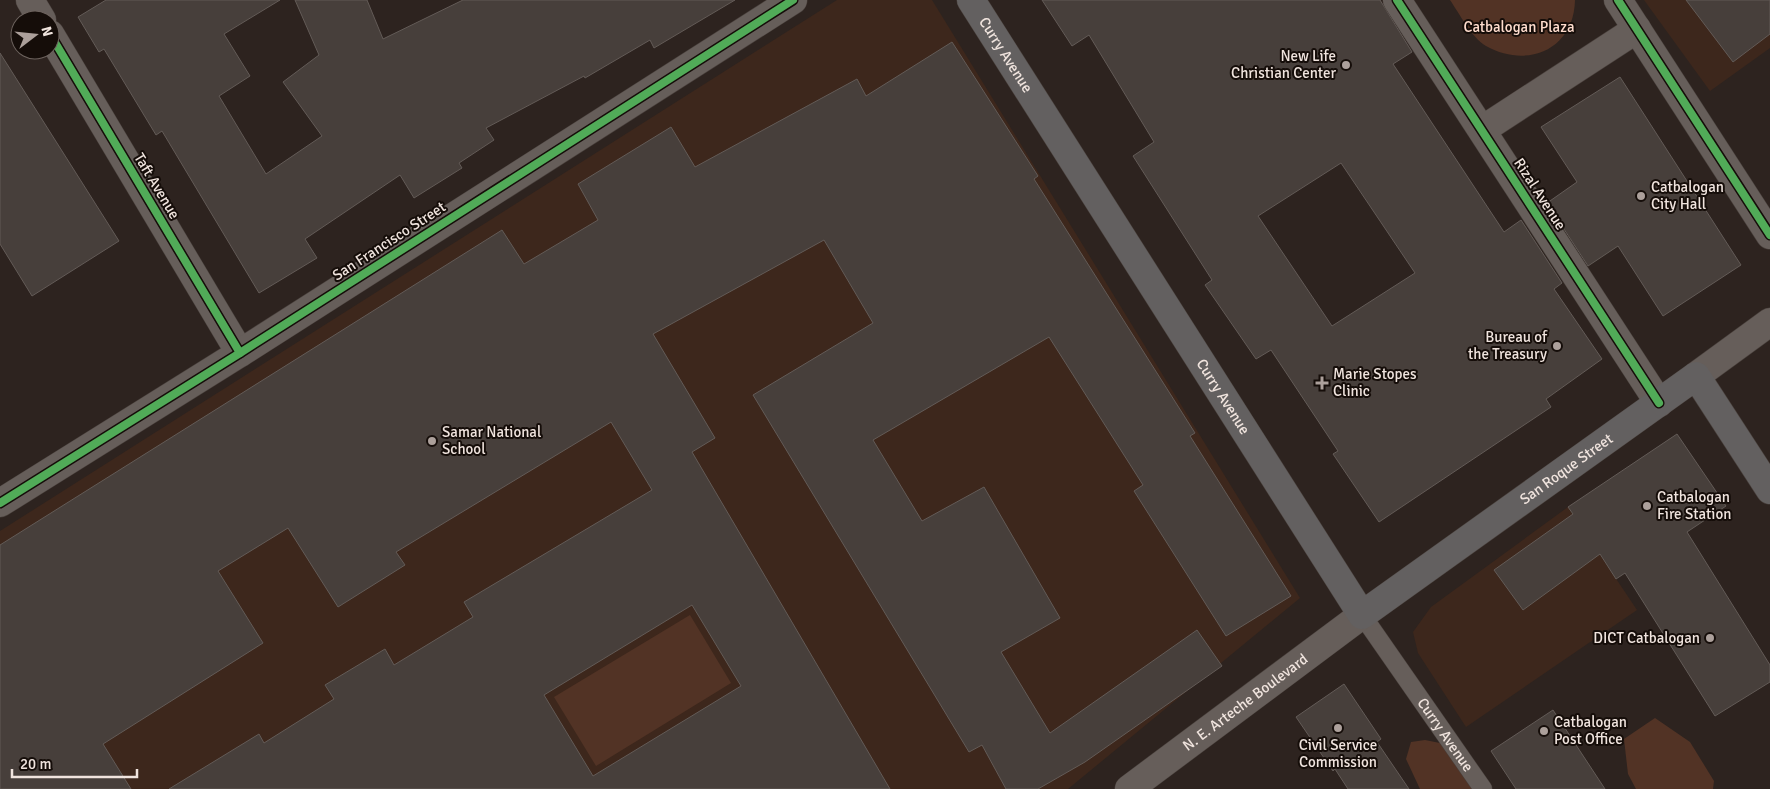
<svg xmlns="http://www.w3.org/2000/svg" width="1770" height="789" font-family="Signika,sans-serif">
	<rect width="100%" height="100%" fill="#2d231f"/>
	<g fill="#3d271c">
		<polygon points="837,0 932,0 1300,598 1068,789 0,789 0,531"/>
		<polygon points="1644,0 1770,0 1770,48 1710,91"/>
		<polygon points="1568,507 1637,610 1466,727 1418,653 1413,632 1431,607"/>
	</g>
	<g fill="#523325">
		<path d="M 1450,0 L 1575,0 C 1574,50 1527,69 1486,46 C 1472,38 1459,13 1450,0 Z"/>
		<polygon points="690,615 731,683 596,766 554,697"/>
		<polygon points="1655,718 1690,742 1714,781 1713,789 1636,789 1628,774 1624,739"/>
		<polygon points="1425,740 1440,743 1454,760 1473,789 1420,789 1406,759 1411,742"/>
	</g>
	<g fill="#473f3b" stroke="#635b57" fill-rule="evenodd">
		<polygon points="106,0 280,0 224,34 250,76 219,96 266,174 322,136 283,82 319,55 295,0 367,0 383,39 463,0 735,0 654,48 650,40 585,78 584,76 486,128 494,140 459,163 462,168 414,198 400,175 305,239 317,258 259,293 162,131 156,135 104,49 99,52 78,17"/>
		<path d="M 1042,0 L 1380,0 L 1412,52 L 1393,64 L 1504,232 L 1521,220 L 1562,283 L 1554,289 L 1602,359 L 1546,399 L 1551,407 L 1379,522 L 1333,454 L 1338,451 L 1271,350 L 1256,359 L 1205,285 L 1212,280 L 1133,156 L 1154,142 L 1089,35 L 1072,46 ZM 1341,163 L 1415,273 L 1332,326 L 1258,216 Z"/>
		<polygon points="1686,0 1770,0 1770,34 1733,62"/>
		<path d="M 952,42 L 1038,176 L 1034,179 L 1195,433 L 1190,436 L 1291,596 L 1226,636 L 1134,491 L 1143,485 L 1049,337 L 873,440 L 922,521 L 984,487 L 1060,618 L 1001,652 L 1050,733 L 1197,630 L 1222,666 L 1085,762 L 1038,789 L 1006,789 L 982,745 L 969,752 L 753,395 L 873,323 L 824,240 L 653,334 L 715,438 L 692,452 L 890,789 L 169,789 L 259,734 L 264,743 L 334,699 L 325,685 L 385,649 L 394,665 L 473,617 L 464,602 L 652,490 L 611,422 L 396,552 L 405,565 L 338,607 L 288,528 L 218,571 L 263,643 L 103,744 L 131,789 L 0,789 L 0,545 L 502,230 L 524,264 L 598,220 L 578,184 L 671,127 L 695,167 L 857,79 L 866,96 ZM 692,605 L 741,686 L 593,776 L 544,695 Z"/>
		<polygon points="0,53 119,241 32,296 0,244"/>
		<polygon points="1620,77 1741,265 1663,316 1618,246 1588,266 1547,203 1577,182 1541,127"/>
		<polygon points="1677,434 1726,506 1687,532 1770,665 1770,682 1715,716 1625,573 1616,579 1600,554 1523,610 1494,570 1573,514 1568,507"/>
		<polygon points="1344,684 1381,739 1377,742 1409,789 1348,789 1335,769 1333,771 1296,717"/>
		<polygon points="1553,710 1605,789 1516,789 1491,751"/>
	</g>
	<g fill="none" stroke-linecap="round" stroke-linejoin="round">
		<g stroke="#49403c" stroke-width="19">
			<g id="lane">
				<path id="s1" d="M 1362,615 L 1483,789"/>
			</g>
		</g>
		<g stroke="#49403c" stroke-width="29">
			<g id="street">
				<polyline points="30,0 42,20"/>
				<polyline points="1397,0 1659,403"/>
				<polyline points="1618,0 1770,235"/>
				<polyline points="50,34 240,353"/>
				<polyline points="1482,130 1637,29"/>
				<polyline points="0,503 240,353 793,0"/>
			</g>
		</g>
		<g stroke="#49403c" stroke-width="29">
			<g id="secondary">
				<polyline points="1696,376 1770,322"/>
				<path id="s2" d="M 1129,789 L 1362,615"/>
			</g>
		</g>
		<g stroke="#49403c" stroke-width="29">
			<g id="primary">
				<path id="s3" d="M 971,0 L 1362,615 L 1696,376 L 1770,490"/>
			</g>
		</g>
		<use href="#lane" stroke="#665e5a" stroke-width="18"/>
		<use href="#street" stroke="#665e5a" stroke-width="28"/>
		<use href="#secondary" stroke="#665e5a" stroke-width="28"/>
		<use href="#primary" stroke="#636060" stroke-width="28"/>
		<g stroke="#150d09" stroke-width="11">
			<g id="cycleway">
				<polyline points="1397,0 1659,403"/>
				<polyline points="1618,0 1770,235"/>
				<polyline points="50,34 240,353"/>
				<polyline points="0,503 240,353 793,0"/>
			</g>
		</g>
		<use href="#cycleway" stroke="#51ab58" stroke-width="8"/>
	</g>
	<g fill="#aca09b" stroke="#150d09" stroke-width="2">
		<circle cx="1346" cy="65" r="5"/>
		<circle cx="1641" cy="196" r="5"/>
		<circle cx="1557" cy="346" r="5"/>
		<path d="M1319.5 375.5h5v5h5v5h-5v5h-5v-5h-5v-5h5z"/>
		<circle cx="432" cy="441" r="5"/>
		<circle cx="1647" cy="506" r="5"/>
		<circle cx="1710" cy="638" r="5"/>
		<circle cx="1338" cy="728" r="5"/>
		<circle cx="1544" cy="731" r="5"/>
	</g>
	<g text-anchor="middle" stroke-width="4" stroke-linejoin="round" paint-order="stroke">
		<g font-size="15" fill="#fedccd" stroke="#150d09">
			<text x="1519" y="32">Catbalogan Plaza</text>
		</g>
		<g font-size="15" fill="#f0e4de" stroke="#150d09">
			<text dy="5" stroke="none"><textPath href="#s3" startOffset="65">Curry Avenue</textPath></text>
			<text transform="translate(157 186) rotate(59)" y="5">Taft Avenue</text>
			<text transform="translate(1540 194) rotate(57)" y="5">Rizal Avenue</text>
			<text transform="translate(389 241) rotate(-33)" y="5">San Francisco Street</text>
			<text dy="5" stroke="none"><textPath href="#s3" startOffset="470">Curry Avenue</textPath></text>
			<text dy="5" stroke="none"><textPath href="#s3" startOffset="980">San Roque Street</textPath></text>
			<text dy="5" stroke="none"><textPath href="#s2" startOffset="145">N. E. Arteche Boulevard</textPath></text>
			<text dy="5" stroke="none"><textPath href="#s1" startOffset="146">Curry Avenue</textPath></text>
		</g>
		<g font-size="15" fill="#f0e4de" stroke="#150d09" text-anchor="start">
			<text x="1336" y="61" text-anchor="end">New Life<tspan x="1336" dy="17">Christian Center</tspan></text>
			<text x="1651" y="192">Catbalogan<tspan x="1651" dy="17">City Hall</tspan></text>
			<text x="1547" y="342" text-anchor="end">Bureau of<tspan x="1547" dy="17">the Treasury</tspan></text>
			<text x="1333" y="379">Marie Stopes<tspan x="1333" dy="17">Clinic</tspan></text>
			<text x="442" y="437">Samar National<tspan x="442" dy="17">School</tspan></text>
			<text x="1657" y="502">Catbalogan<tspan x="1657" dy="17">Fire Station</tspan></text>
			<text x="1700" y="643" text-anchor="end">DICT Catbalogan</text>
			<text x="1554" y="727">Catbalogan<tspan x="1554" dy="17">Post Office</tspan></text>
			<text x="1338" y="750" text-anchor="middle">Civil Service<tspan x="1338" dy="17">Commission</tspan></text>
		</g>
	</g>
	<g transform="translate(35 35) rotate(74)"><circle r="24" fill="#150d09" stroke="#6d635e"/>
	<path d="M0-4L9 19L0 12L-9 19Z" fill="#aca09b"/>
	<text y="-8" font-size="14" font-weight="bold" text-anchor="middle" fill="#f0e4de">N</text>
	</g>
	<path d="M12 769v8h125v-8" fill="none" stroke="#f0e4de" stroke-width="2.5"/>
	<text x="20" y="769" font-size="15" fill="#f0e4de" stroke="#150d09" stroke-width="4" paint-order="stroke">20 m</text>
</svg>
